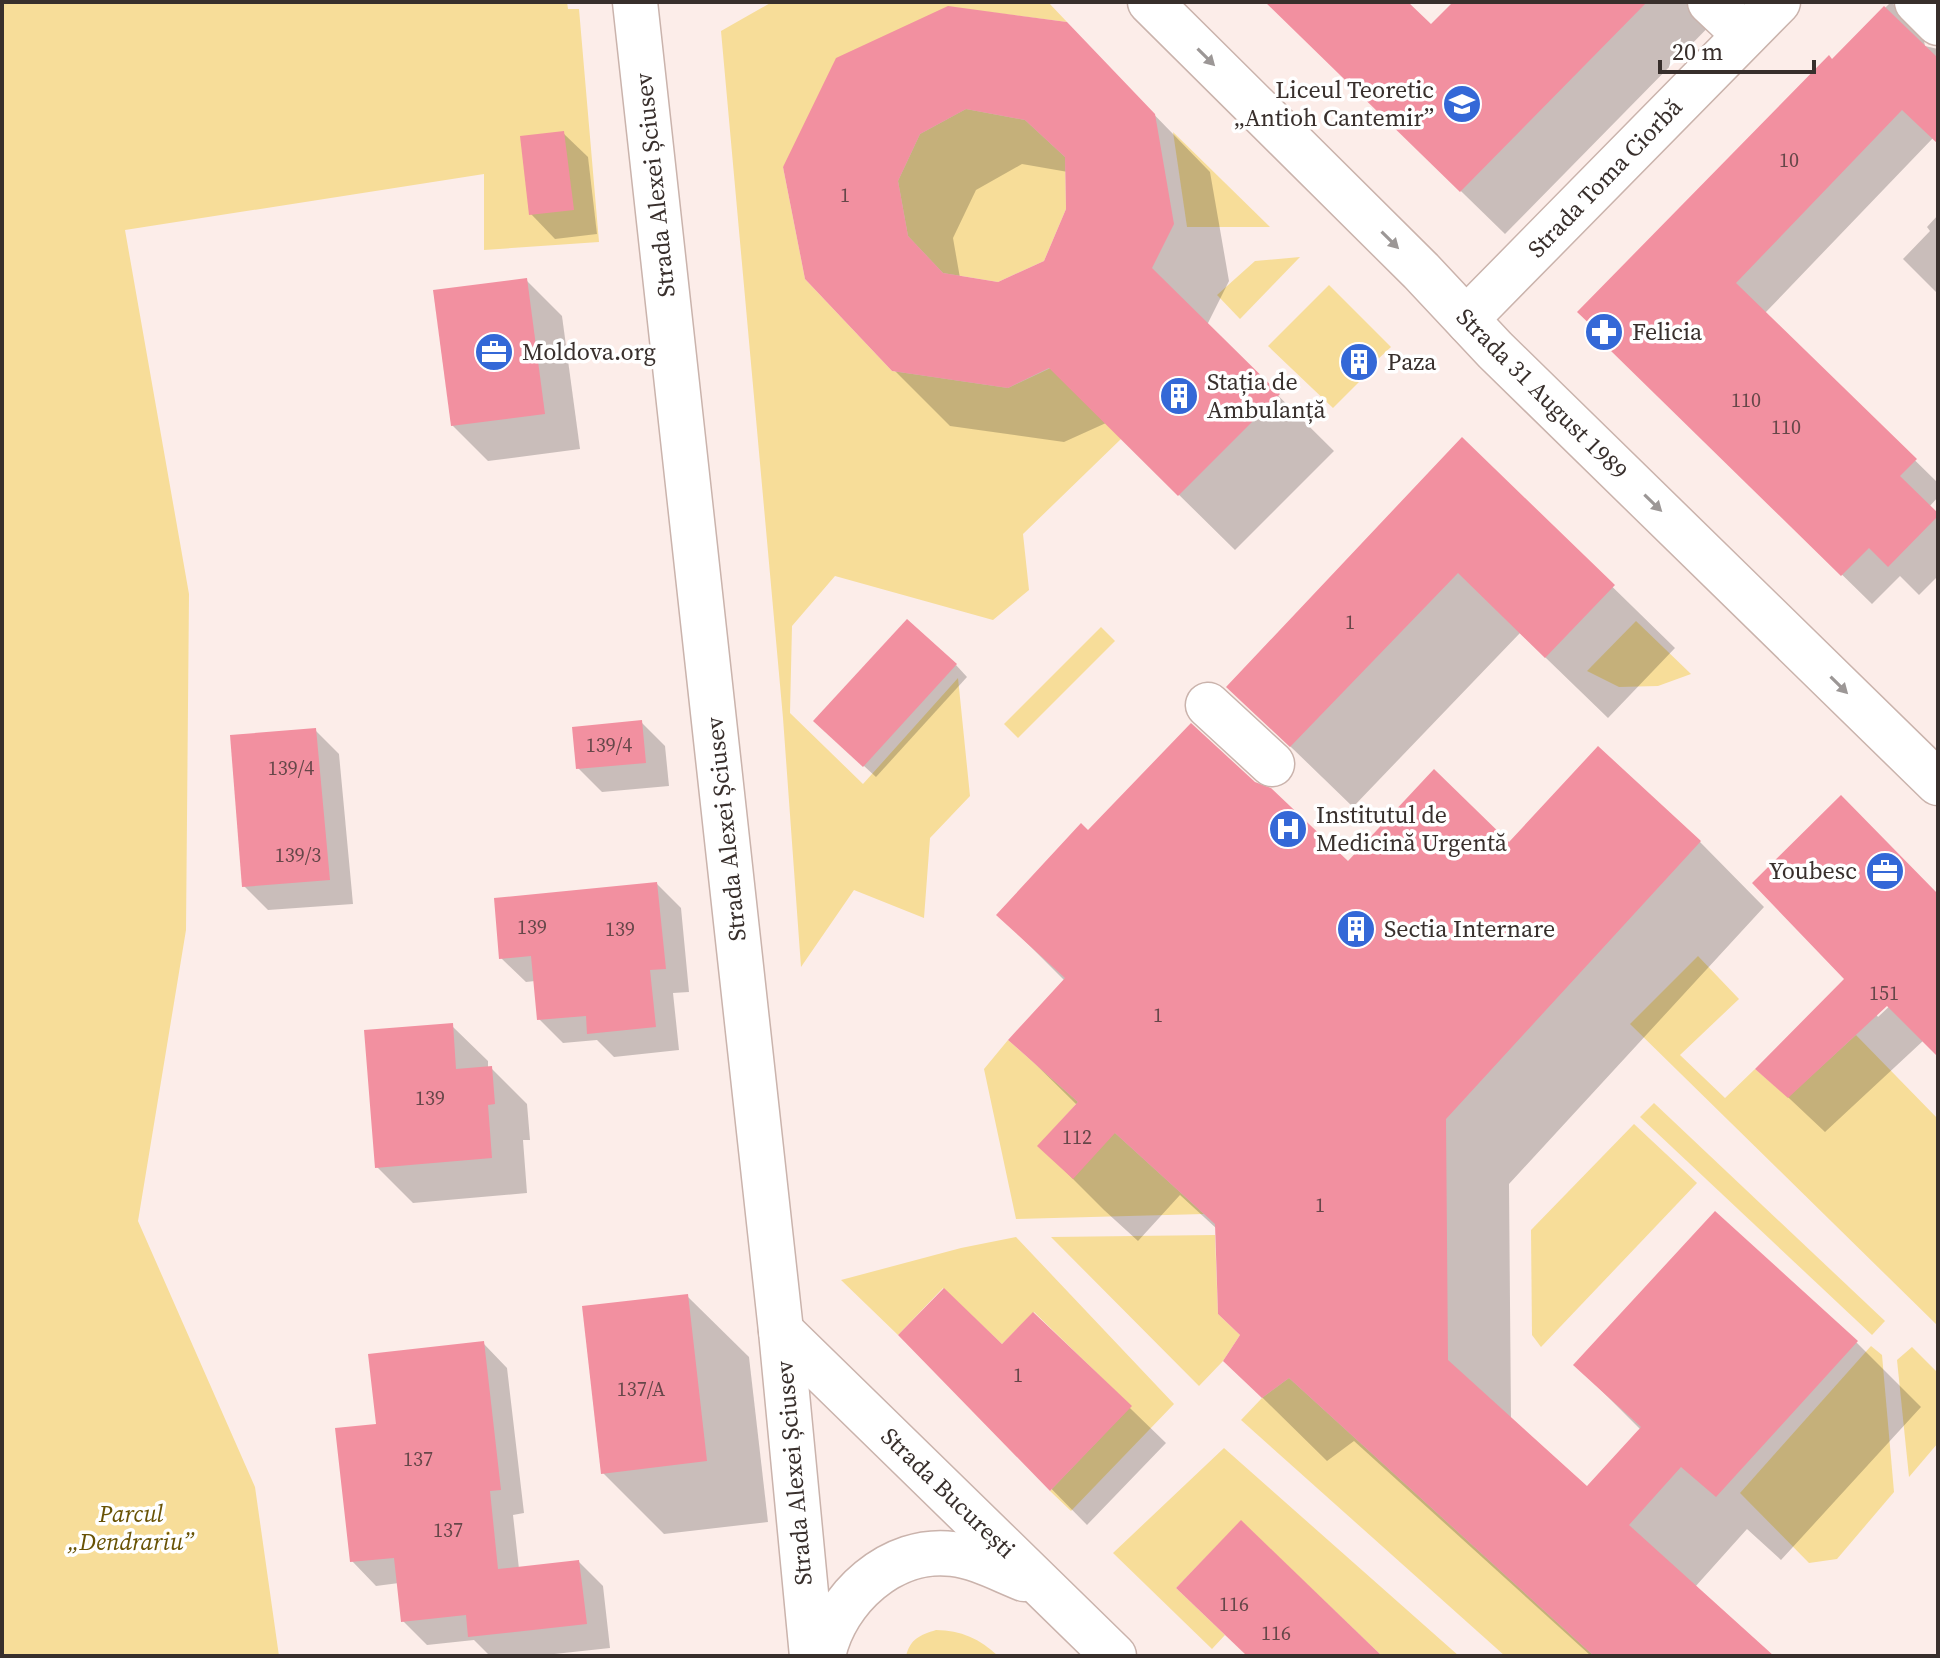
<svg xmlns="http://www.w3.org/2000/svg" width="1940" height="1658" font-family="'Source Serif 4',serif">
	<rect width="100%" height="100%" fill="#fcede9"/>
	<g fill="#f7dd99">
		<polygon points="2,2 567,2 568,9 579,9 599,242 484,250 484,174 125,230 189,594 186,930 138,1221 255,1487 279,1656 2,1656"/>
		<polygon points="772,2 1048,2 1067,22 948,7 783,167 805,279 892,371 1008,388 1074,357 1121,439 1023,534 1029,590 993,620 835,576 792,626 790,713 863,784 958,678 970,796 930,838 924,918 854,890 801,967 783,718 721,31"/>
		<polygon points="966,109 1025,120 1065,157 1066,209 1044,261 998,282 943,273 908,236 898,181 920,134"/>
		<polygon points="1173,132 1270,227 1187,227"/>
		<polygon points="1300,257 1240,319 1217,295 1255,261"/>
		<polygon points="1329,285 1391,347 1377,360 1359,343 1339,363 1353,378 1367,374 1333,408 1268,346"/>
		<polygon points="1636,621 1691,674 1658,686 1619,687 1587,671"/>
		<polygon points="1101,627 1115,641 1018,738 1004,724"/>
		<polygon points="1698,956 1739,999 1680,1055 1725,1098 1755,1069 1788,1097 1856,1035 1938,1119 1938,1326 1630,1024"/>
		<polygon points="1008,1040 1078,1102 1038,1146 1115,1133 1204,1214 1016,1219 984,1069"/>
		<polygon points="1654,1103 1885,1321 1872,1335 1640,1117"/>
		<polygon points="1634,1124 1697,1183 1541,1347 1532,1335 1531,1230"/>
		<polygon points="1215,1235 1218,1314 1240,1335 1223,1361 1199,1386 1051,1237"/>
		<polygon points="1016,1237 1174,1404 1071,1511 1050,1491 1131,1406 1034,1312 1002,1344 943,1288 898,1335 841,1280 961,1248"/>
		<polygon points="1871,1346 1882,1355 1894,1492 1837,1559 1809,1563 1740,1493"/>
		<polygon points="1912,1347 1938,1373 1938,1443 1909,1477 1897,1360"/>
		<polygon points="1289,1378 1594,1656 1505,1656 1241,1420 1262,1398"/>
		<polygon points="1224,1448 1459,1656 1382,1656 1241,1521 1176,1588 1225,1635 1212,1649 1113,1553"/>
		<path d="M 936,1630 C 961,1630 980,1639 998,1656 L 906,1656 C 910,1639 920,1635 936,1630 Z"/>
	</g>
	<g fill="#0003" fill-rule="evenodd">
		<polygon points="1267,2 1406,2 1431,27 1456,2 1733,2 1505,234"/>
		<polygon points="1891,2 1922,30 1925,46 1938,49 1938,143 1933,138 1765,313 1938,483 1938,497 1929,507 1938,516 1938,576 1919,595 1900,576 1872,604 1643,380 1832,61"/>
		<path d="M 1066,24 L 1210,172 L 1229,281 L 1207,325 L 1334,451 L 1235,550 L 1106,423 L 1064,442 L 950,426 L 894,370 L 785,167 ZM 1022,164 L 1068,172 L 1068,209 L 1046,262 L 998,284 L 960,278 L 953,238 L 976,190 Z"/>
		<polygon points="563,133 588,157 597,234 555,239 531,214"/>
		<polygon points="1938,215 1938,294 1903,259 1930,231 1927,227"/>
		<polygon points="527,281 562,316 580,449 488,461 452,425"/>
		<polygon points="1462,440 1675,648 1608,718 1520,633 1353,807 1229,687"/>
		<polygon points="956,665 967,677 876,777 827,732"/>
		<polygon points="641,722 665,746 669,786 602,792 578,768"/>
		<polygon points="315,730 339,754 353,904 268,910 244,886"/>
		<polygon points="1598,749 1700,842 1764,907 1509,1184 1511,1420 1587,1489 1641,1430 1576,1365 1715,1214 1857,1343 1921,1407 1781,1560 1747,1529 1695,1587 1771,1656 1591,1656 1354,1441 1327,1461 1225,1361 1242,1336 1217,1229 1180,1195 1138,1241 1104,1210 1040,1146 1077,1105 1011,1040 1065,981 999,915 1088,832 1348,863 1509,845"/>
		<polygon points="657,884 681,908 689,992 673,993 679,1050 614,1057 597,1040 563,1043 539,1019 535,981 526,982 501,958"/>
		<path d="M 1938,897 L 1938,1055 L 1924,1040 L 1825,1132 L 1758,1069 L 1846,979 ZM 1893,998 L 1895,1001 L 1878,1017 L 1876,1014 Z"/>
		<polygon points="452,1026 488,1061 488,1068 491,1068 527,1104 530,1140 523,1140 527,1193 413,1203 377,1167"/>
		<polygon points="687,1296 749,1357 768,1522 664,1534 603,1473"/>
		<polygon points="1033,1314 1166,1443 1087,1525 900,1335 1002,1347"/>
		<polygon points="483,1343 507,1368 524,1513 513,1515 519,1569 579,1562 603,1586 610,1648 536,1656 490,1656 474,1640 427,1645 403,1621 399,1583 376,1586 352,1561 378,1426"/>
	</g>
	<g fill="#f290a0" fill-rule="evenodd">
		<polygon points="1265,2 1408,2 1431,24 1453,2 1647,2 1460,192"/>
		<path d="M 948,6 L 1067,22 L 1155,114 L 1174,224 L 1152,268 L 1280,394 L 1178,496 L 1049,368 L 1008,388 L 892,371 L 805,279 L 783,167 L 836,58 ZM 966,109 L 1025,120 L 1065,157 L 1066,209 L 1044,261 L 998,282 L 943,273 L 908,236 L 898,181 L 920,134 Z"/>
		<polygon points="1884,6 1938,58 1938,144 1902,110 1736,283 1917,459 1900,476 1938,513 1938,516 1888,567 1869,548 1841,576 1611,351 1614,347 1577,312 1829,55 1832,59"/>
		<polygon points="564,131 574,210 529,215 520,136"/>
		<polygon points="527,278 545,414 451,426 433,290"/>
		<polygon points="1462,437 1615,585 1545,658 1458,573 1290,747 1226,687"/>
		<polygon points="907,619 957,664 863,767 813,721"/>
		<polygon points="642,720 646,763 576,769 572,727"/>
		<polygon points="1191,723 1255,782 1271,788 1348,861 1434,769 1509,842 1598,746 1701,841 1446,1119 1448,1360 1587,1486 1641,1427 1573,1365 1715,1211 1858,1341 1716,1497 1681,1467 1629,1525 1774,1656 1594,1656 1289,1378 1262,1398 1223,1361 1240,1335 1218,1314 1215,1224 1115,1133 1073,1179 1037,1146 1078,1102 1008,1040 1065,978 996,915 1081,823 1088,830"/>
		<polygon points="316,728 330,880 242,887 230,735"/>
		<polygon points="1841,795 1938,894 1938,1057 1887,1006 1788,1098 1755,1069 1844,979 1752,883"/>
		<polygon points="657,882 666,969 650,970 656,1027 587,1034 586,1016 537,1020 531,956 499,959 494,898"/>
		<polygon points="453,1023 456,1069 492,1066 495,1104 488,1105 492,1158 375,1168 364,1030"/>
		<polygon points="944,1288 1002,1344 1033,1312 1132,1406 1050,1491 898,1335"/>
		<polygon points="688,1294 707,1461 601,1474 582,1306"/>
		<polygon points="484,1341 501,1490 490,1491 498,1569 579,1560 587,1624 468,1637 466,1615 401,1622 394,1558 350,1562 335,1428 376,1424 368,1354"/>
		<polygon points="1241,1520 1382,1656 1247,1656 1176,1588"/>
	</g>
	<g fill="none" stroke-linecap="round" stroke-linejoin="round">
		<g stroke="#cab3ac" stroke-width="47">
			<g id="minor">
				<polyline points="1150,2 1421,271 1495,350 1938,783"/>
				<polyline points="1710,2 1745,35"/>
				<polyline points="1917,2 1938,23"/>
				<polyline points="1469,322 1479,306 1778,2"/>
				<polyline points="1208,705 1272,764"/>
			</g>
		</g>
		<g stroke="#cab3ac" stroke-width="47">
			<g id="major">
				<polyline points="635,2 781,1331 812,1656"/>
				<polyline points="781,1331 1114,1656"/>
				<path d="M 823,1656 C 835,1598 892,1546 953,1554 C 978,1557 1001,1570 1024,1579"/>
			</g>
		</g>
		<use href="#minor" stroke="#fff" stroke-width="44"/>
		<use href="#major" stroke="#fff" stroke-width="44"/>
	</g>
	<defs><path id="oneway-solid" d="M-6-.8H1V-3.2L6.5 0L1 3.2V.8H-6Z" transform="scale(2)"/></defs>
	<g fill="#9c9796">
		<use href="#oneway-solid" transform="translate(1206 57) rotate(45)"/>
		<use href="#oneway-solid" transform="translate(1390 240) rotate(45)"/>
		<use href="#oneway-solid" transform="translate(1653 503) rotate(44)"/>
		<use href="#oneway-solid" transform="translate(1839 685) rotate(45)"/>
	</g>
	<defs>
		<g id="school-disc" transform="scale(2)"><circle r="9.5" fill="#3468d7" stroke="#fff"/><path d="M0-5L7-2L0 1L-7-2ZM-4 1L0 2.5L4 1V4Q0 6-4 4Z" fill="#fff"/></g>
		<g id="pharmacy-disc" transform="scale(2)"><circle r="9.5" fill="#3468d7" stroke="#fff"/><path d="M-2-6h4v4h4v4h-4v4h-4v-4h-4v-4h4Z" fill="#fff"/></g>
		<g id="office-disc" transform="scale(2)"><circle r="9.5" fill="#3468d7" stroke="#fff"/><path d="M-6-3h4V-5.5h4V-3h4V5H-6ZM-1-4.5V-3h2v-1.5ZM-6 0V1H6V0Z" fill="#fff"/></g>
		<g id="building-disc" transform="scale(2)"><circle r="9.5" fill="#3468d7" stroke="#fff"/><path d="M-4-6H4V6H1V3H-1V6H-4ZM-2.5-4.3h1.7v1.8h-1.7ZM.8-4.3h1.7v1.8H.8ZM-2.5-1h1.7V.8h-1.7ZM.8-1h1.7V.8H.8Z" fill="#fff"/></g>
		<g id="hospital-disc" transform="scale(2)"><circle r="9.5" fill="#3468d7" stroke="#fff"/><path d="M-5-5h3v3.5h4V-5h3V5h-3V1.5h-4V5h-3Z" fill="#fff"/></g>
	</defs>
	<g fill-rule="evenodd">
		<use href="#school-disc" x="1462" y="104"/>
		<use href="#pharmacy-disc" x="1604" y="332"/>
		<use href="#office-disc" x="494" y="352"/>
		<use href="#building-disc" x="1359" y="362"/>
		<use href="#building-disc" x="1179" y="396"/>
		<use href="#hospital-disc" x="1288" y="829"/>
		<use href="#office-disc" x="1885" y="871"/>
		<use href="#building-disc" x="1356" y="929"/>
	</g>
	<g text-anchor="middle" stroke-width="7" stroke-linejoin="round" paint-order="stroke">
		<g font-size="20" fill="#664749">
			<text x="1789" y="167">10</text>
			<text x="845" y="202">1</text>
			<text x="1746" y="407">110</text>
			<text x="1786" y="434">110</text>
			<text x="1350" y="629">1</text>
			<text x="609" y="752">139/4</text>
			<text x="291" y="775">139/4</text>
			<text x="298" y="862">139/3</text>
			<text x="532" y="934">139</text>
			<text x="620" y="936">139</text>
			<text x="1884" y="1000">151</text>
			<text x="1158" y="1022">1</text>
			<text x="430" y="1105">139</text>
			<text x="1077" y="1144">112</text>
			<text x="1320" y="1212">1</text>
			<text x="1018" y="1382">1</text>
			<text x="641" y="1396">137/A</text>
			<text x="418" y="1466">137</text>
			<text x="448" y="1537">137</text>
			<text x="1234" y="1611">116</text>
			<text x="1276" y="1640">116</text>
		</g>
		<g font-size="24" fill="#382f2c" stroke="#fff" text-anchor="start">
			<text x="1434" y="98" text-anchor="end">Liceul Teoretic<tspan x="1434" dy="28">„Antioh Cantemir”</tspan></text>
			<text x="1632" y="340">Felicia</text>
			<text x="522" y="360">Moldova.org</text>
			<text x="1387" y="370">Paza</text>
			<text x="1207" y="390">Stația de<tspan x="1207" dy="28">Ambulanță</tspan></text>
			<text x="1316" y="823">Institutul de<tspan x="1316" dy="28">Medicină Urgentă</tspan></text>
			<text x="1857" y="879" text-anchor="end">Youbesc</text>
			<text x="1384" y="937">Sectia Internare</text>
		</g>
		<g font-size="24" fill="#382f2c" stroke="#fff">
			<text transform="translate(1605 178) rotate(-46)" y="8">Strada Toma Ciorbă</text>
			<text transform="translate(655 185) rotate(-96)" y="8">Strada Alexei Șciusev</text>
			<text transform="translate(1542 394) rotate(45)" y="8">Strada 31 August 1989</text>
			<text transform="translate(726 829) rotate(-96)" y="8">Strada Alexei Șciusev</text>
			<text transform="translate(794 1473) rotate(-95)" y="8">Strada Alexei Șciusev</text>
			<text transform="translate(948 1493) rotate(44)" y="8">Strada București</text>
		</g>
		<g font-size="24" font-style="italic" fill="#685204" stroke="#fff">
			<text x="131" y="1522">Parcul<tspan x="131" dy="28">„Dendrariu”</tspan></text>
		</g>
	</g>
	<rect width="1940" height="1658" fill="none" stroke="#382f2c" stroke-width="8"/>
	<path d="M1660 60v12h154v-12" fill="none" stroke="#382f2c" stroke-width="4"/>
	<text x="1672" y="60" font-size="24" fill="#382f2c" stroke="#ffffff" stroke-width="6" paint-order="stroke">20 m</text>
</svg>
